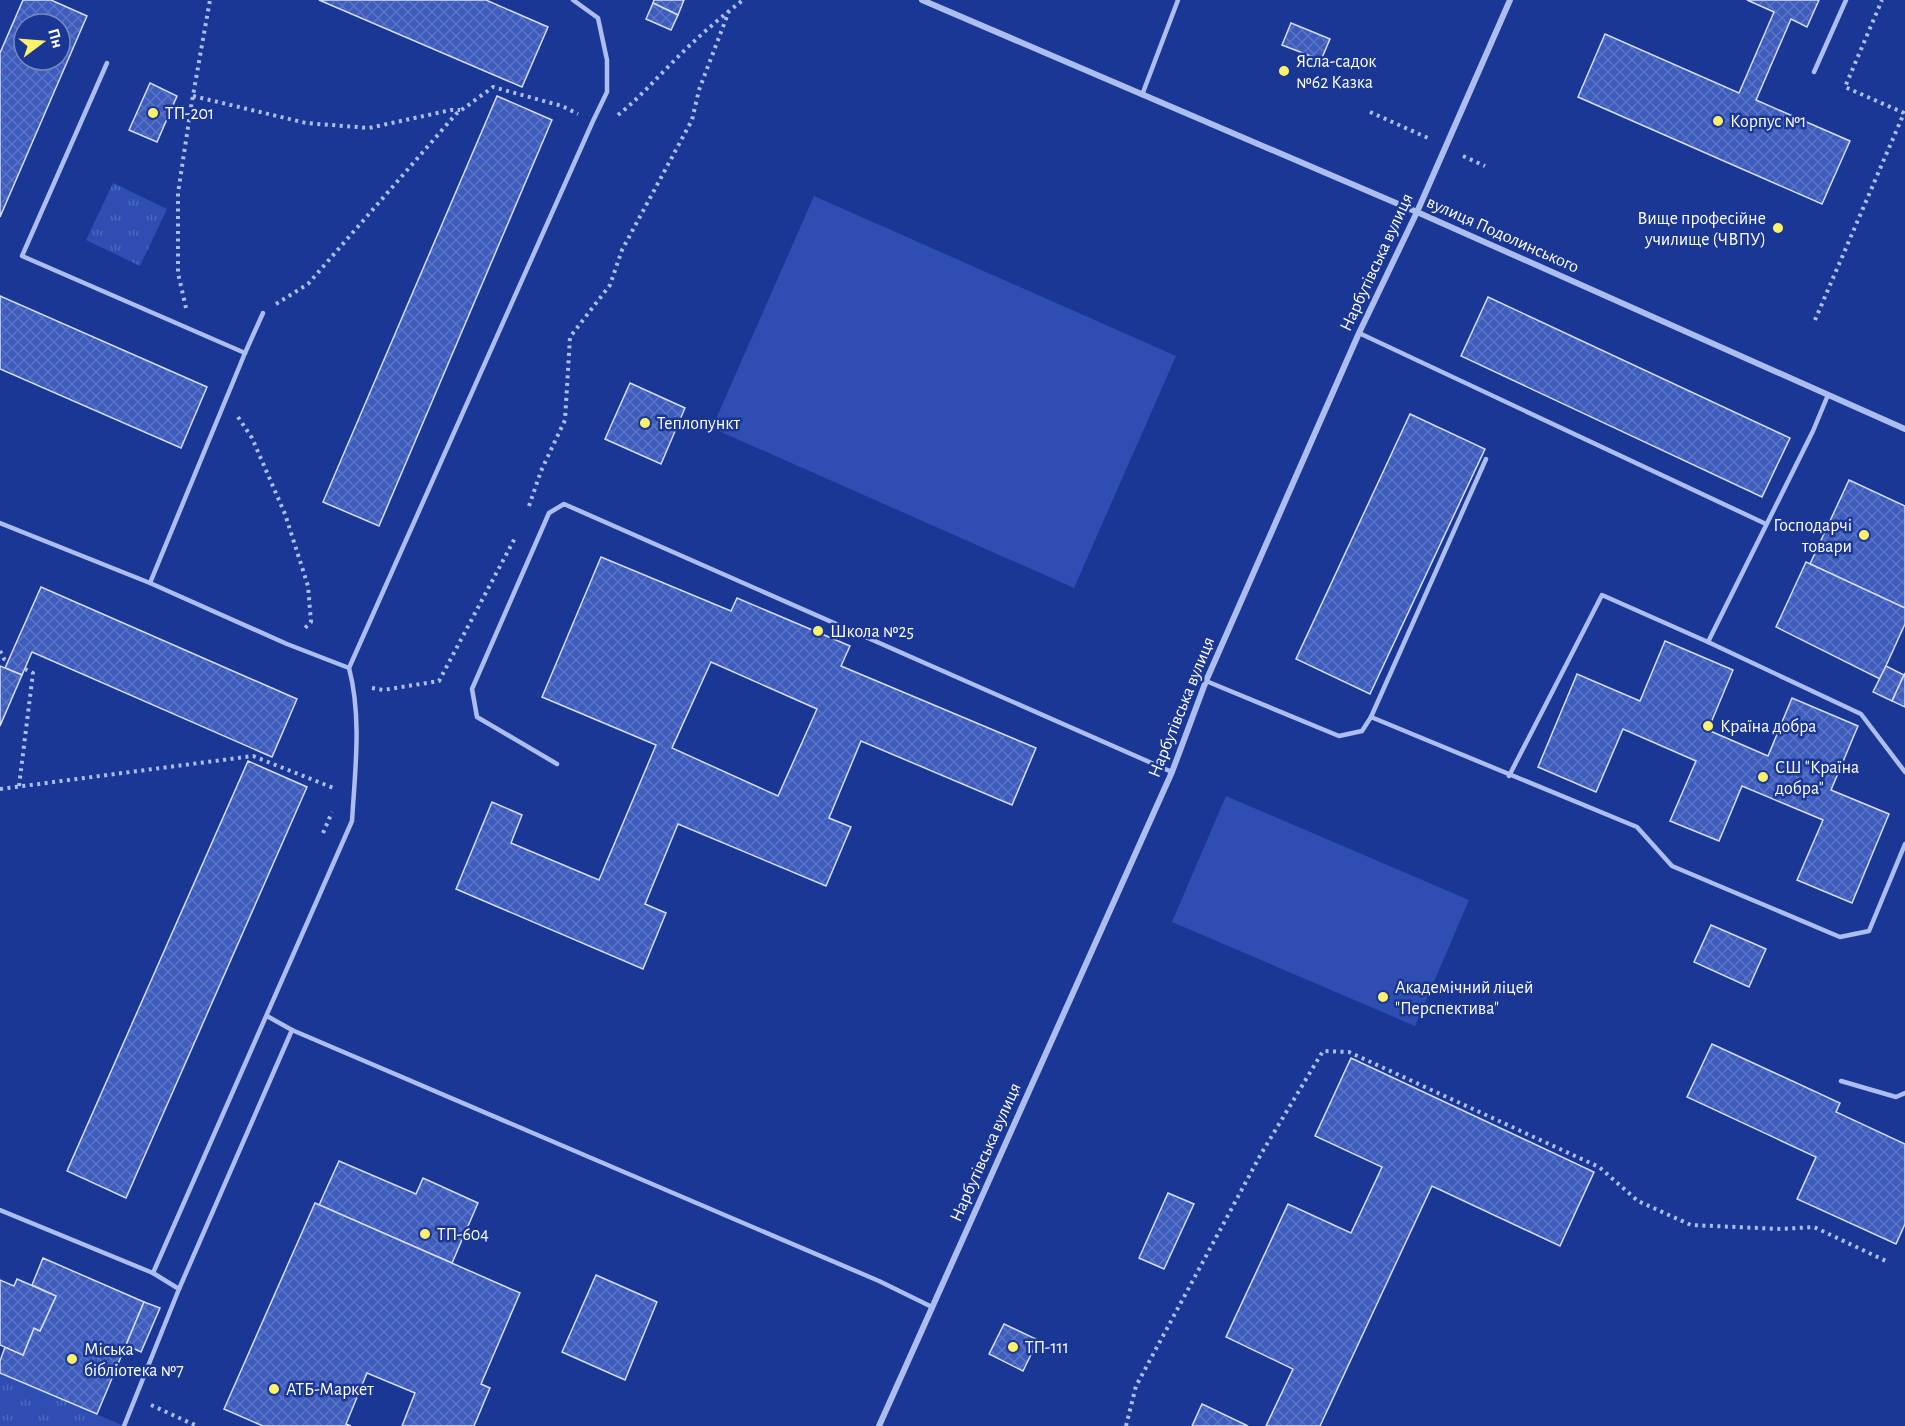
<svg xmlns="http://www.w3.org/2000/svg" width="1905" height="1426" font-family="'Alegreya Sans',sans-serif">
	<defs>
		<pattern id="park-tufts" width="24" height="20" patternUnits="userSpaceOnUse" patternTransform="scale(1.5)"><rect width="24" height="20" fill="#2e4eb4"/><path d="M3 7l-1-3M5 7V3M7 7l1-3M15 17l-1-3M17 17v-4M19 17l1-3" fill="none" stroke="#4d69bf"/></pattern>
		<pattern id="building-cross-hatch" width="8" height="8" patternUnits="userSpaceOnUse" patternTransform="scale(1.5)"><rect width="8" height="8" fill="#3e5cbc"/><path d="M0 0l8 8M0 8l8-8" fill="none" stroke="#5b74c6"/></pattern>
	</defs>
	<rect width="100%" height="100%" fill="#1a3795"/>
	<g fill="url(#park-tufts)">
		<polygon points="113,183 167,209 140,266 86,240"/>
		<polygon points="0,1373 124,1426 0,1426"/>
	</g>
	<g fill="#2e4eb4">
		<polygon points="814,196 1176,356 1074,588 712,428"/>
		<polygon points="1226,796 1469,900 1415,1026 1172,922"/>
	</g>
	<g fill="url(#building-cross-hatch)" stroke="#d3ddfb" stroke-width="1.5" fill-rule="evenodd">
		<path d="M 23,0 L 51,0 L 87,16 L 0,217 L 0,53 ZM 24,24 L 60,24 L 60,60 L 24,60 Z"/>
		<polygon points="319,0 486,0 548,27 522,87"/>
		<polygon points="654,0 684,0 678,15 653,3"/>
		<polygon points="1747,0 1819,0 1807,27 1791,19 1756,100 1850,141 1822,204 1578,97 1605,34 1739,93 1774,12"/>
		<polygon points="653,3 678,15 671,30 646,19"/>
		<polygon points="1291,23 1330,39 1321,60 1282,45"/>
		<polygon points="150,83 177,96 157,142 129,130"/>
		<polygon points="497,96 552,120 379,526 323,502"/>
		<polygon points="0,296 207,387 181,448 0,369"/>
		<polygon points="1488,297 1790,438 1762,497 1461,356"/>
		<polygon points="630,383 685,408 661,464 605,439"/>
		<polygon points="1410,414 1485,449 1370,694 1296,659"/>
		<polygon points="1849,480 1905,506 1905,608 1810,564"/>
		<path d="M 601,557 L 731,611 L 737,598 L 850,646 L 841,666 L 1036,748 L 1012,805 L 861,741 L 829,818 L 851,827 L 826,886 L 678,824 L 645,904 L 666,913 L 643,969 L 456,889 L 492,802 L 522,815 L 511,843 L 599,880 L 656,745 L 542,697 ZM 711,662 L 817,709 L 778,796 L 672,748 Z"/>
		<polygon points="1806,562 1905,608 1905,624 1880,679 1776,627"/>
		<polygon points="41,587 297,699 272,757 32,652 22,675 5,668"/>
		<polygon points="1665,641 1733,670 1708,730 1768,756 1792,698 1858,726 1831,790 1889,814 1852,903 1797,880 1823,820 1742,786 1719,841 1670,821 1696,761 1623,729 1596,792 1538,767 1577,674 1640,701"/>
		<polygon points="0,666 22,675 0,726"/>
		<polygon points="1886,666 1904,675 1892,701 1873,692"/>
		<polygon points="1905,673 1905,707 1892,701"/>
		<polygon points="248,761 307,787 126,1198 67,1171"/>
		<polygon points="1711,925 1766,949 1749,987 1694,962"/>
		<polygon points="1712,1044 1840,1103 1836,1112 1905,1144 1905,1224 1896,1244 1797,1199 1816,1157 1687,1097"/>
		<polygon points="1351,1058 1594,1172 1560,1246 1432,1186 1320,1426 1266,1426 1293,1369 1226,1337 1288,1204 1351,1233 1382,1167 1315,1136"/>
		<polygon points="339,1161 416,1194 423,1178 478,1203 452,1263 319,1205"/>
		<polygon points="1168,1193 1194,1204 1164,1269 1139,1258"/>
		<polygon points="315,1203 520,1293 481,1384 490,1388 474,1426 402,1426 415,1393 367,1373 346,1424 351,1426 263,1426 224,1409"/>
		<polygon points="43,1258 144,1302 97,1414 0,1373 0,1361 5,1347 23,1355 34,1328 40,1331 56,1296 32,1285"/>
		<polygon points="596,1275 657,1302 625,1380 562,1352"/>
		<polygon points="17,1279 56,1296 40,1331 34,1328 23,1355 0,1345 0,1280 14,1286"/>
		<polygon points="144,1302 160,1308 141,1352 126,1345"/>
		<polygon points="1004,1324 1038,1340 1023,1371 989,1354"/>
		<polygon points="1202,1404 1248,1426 1192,1426"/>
	</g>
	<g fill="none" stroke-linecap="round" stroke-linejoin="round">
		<g stroke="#acbdf0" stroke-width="4" stroke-dasharray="3 4.5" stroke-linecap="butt">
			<polyline points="193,96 306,123 369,128 451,110 460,110"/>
			<polyline points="1370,112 1428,138"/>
			<path d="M 618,115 C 637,100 652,83 669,66 C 692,42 717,20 743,0"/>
			<polyline points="1463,156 1485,166"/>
			<polyline points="276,304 308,284 456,114 493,87 562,106 578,114"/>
			<polyline points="186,308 178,273 178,193 192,101 210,0"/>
			<polyline points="1815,320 1904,113 1845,87 1882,0"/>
			<polyline points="238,417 252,438 285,514 308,586 311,622 302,631"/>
			<polyline points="529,506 541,471 565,420 570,337 610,285 622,250 692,120 699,90 729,11"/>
			<polyline points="0,651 4,659 9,662"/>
			<polyline points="372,688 383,690 439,681 515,538"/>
			<polyline points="19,786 33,673 25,669"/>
			<polyline points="0,789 253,756 336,789"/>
			<polyline points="323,833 332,812"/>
			<polyline points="151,1405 197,1426"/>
			<polyline points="1126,1426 1136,1386 1261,1154 1323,1051 1349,1052 1599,1167 1638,1201 1691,1225 1781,1229 1814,1227 1886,1261"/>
		</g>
		<g stroke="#acbdf0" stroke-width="4.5">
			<polyline points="107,63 22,256 245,353 150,583"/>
			<polyline points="1814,72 1846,0"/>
			<polyline points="1142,95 1178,0"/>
			<polyline points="1359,333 1766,524"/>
			<polyline points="245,353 263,313"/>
			<path d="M 0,523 L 150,583 L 287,644 L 349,668 C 362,717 355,771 352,821 L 153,1273 L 179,1289 L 124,1426"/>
			<polyline points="1708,642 1813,431 1828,395"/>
			<polyline points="349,668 593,121 607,92 607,60 598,18 573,0"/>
			<polyline points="1206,681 1339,736 1362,731 1371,717 1486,459"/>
			<polyline points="1371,717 1637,827 1672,866 1840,937 1869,931 1905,844"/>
			<polyline points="557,764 477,717 472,689 549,513 564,504 1172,772"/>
			<polyline points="1509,776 1602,595 1708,642 1861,714 1905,772"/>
			<polyline points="267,1016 292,1030 879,1281 932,1307"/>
			<polyline points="1841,1081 1896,1097 1905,1093"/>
			<polyline points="0,1210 153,1273"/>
			<polyline points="179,1289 292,1030"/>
		</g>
		<g stroke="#acbdf0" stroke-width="6">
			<polyline points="922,0 1417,212 1905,429"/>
			<polyline points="879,1426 1172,772 1206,681 1359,333 1417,212 1510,0"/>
		</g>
	</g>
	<g fill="#fff26b" stroke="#1a3795" stroke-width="2">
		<circle cx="1284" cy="71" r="6"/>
		<circle cx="153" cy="113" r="6"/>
		<circle cx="1718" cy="121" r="6"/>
		<circle cx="1778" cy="228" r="6"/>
		<circle cx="645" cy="423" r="6"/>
		<circle cx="1864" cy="535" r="6"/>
		<circle cx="818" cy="631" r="6"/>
		<circle cx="1708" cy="726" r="6"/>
		<circle cx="1763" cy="777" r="6"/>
		<circle cx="1383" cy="997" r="6"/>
		<circle cx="425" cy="1234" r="6"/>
		<circle cx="1013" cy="1347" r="6"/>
		<circle cx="72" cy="1359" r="6"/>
		<circle cx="274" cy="1389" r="6"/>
	</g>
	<g text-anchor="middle" stroke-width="5" stroke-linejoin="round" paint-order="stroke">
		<g font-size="18" fill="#fff" stroke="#1a3795" text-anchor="start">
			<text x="1296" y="67">Ясла-садок<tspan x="1296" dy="21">№62 Казка</tspan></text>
			<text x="165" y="119">ТП-201</text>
			<text x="1730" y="127">Корпус №1</text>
			<text x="1766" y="224" text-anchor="end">Вище професійне<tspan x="1766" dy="21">училище (ЧВПУ)</tspan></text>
			<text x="657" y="429">Теплопункт</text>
			<text x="1852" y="531" text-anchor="end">Господарчі<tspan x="1852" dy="21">товари</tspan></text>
			<text x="830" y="637">Школа №25</text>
			<text x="1720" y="732">Країна добра</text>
			<text x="1775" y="773">СШ "Країна<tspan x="1775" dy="21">добра"</tspan></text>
			<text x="1395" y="993">Академічний ліцей<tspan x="1395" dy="21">"Перспектива"</tspan></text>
			<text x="437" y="1240">ТП-604</text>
			<text x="1025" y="1353">ТП-111</text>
			<text x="84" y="1355">Міська<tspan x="84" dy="21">бібліотека №7</tspan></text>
			<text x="286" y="1395">АТБ-Маркет</text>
		</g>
		<g font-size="18" fill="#fff" stroke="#1a3795">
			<text transform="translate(1503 234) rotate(24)" y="6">вулиця Подолинського</text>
			<text transform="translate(1376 262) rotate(-65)" y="6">Нарбутівська вулиця</text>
			<text transform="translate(1181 707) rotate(-68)" y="6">Нарбутівська вулиця</text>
			<text transform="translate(985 1152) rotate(-66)" y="6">Нарбутівська вулиця</text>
		</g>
	</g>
	<g transform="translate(42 42) rotate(74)"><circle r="28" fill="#1a3795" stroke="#7687bf" stroke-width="1.5"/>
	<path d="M0-4.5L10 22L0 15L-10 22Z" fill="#fff26b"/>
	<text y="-9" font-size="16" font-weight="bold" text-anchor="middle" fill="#ffffff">Пн</text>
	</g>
</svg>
